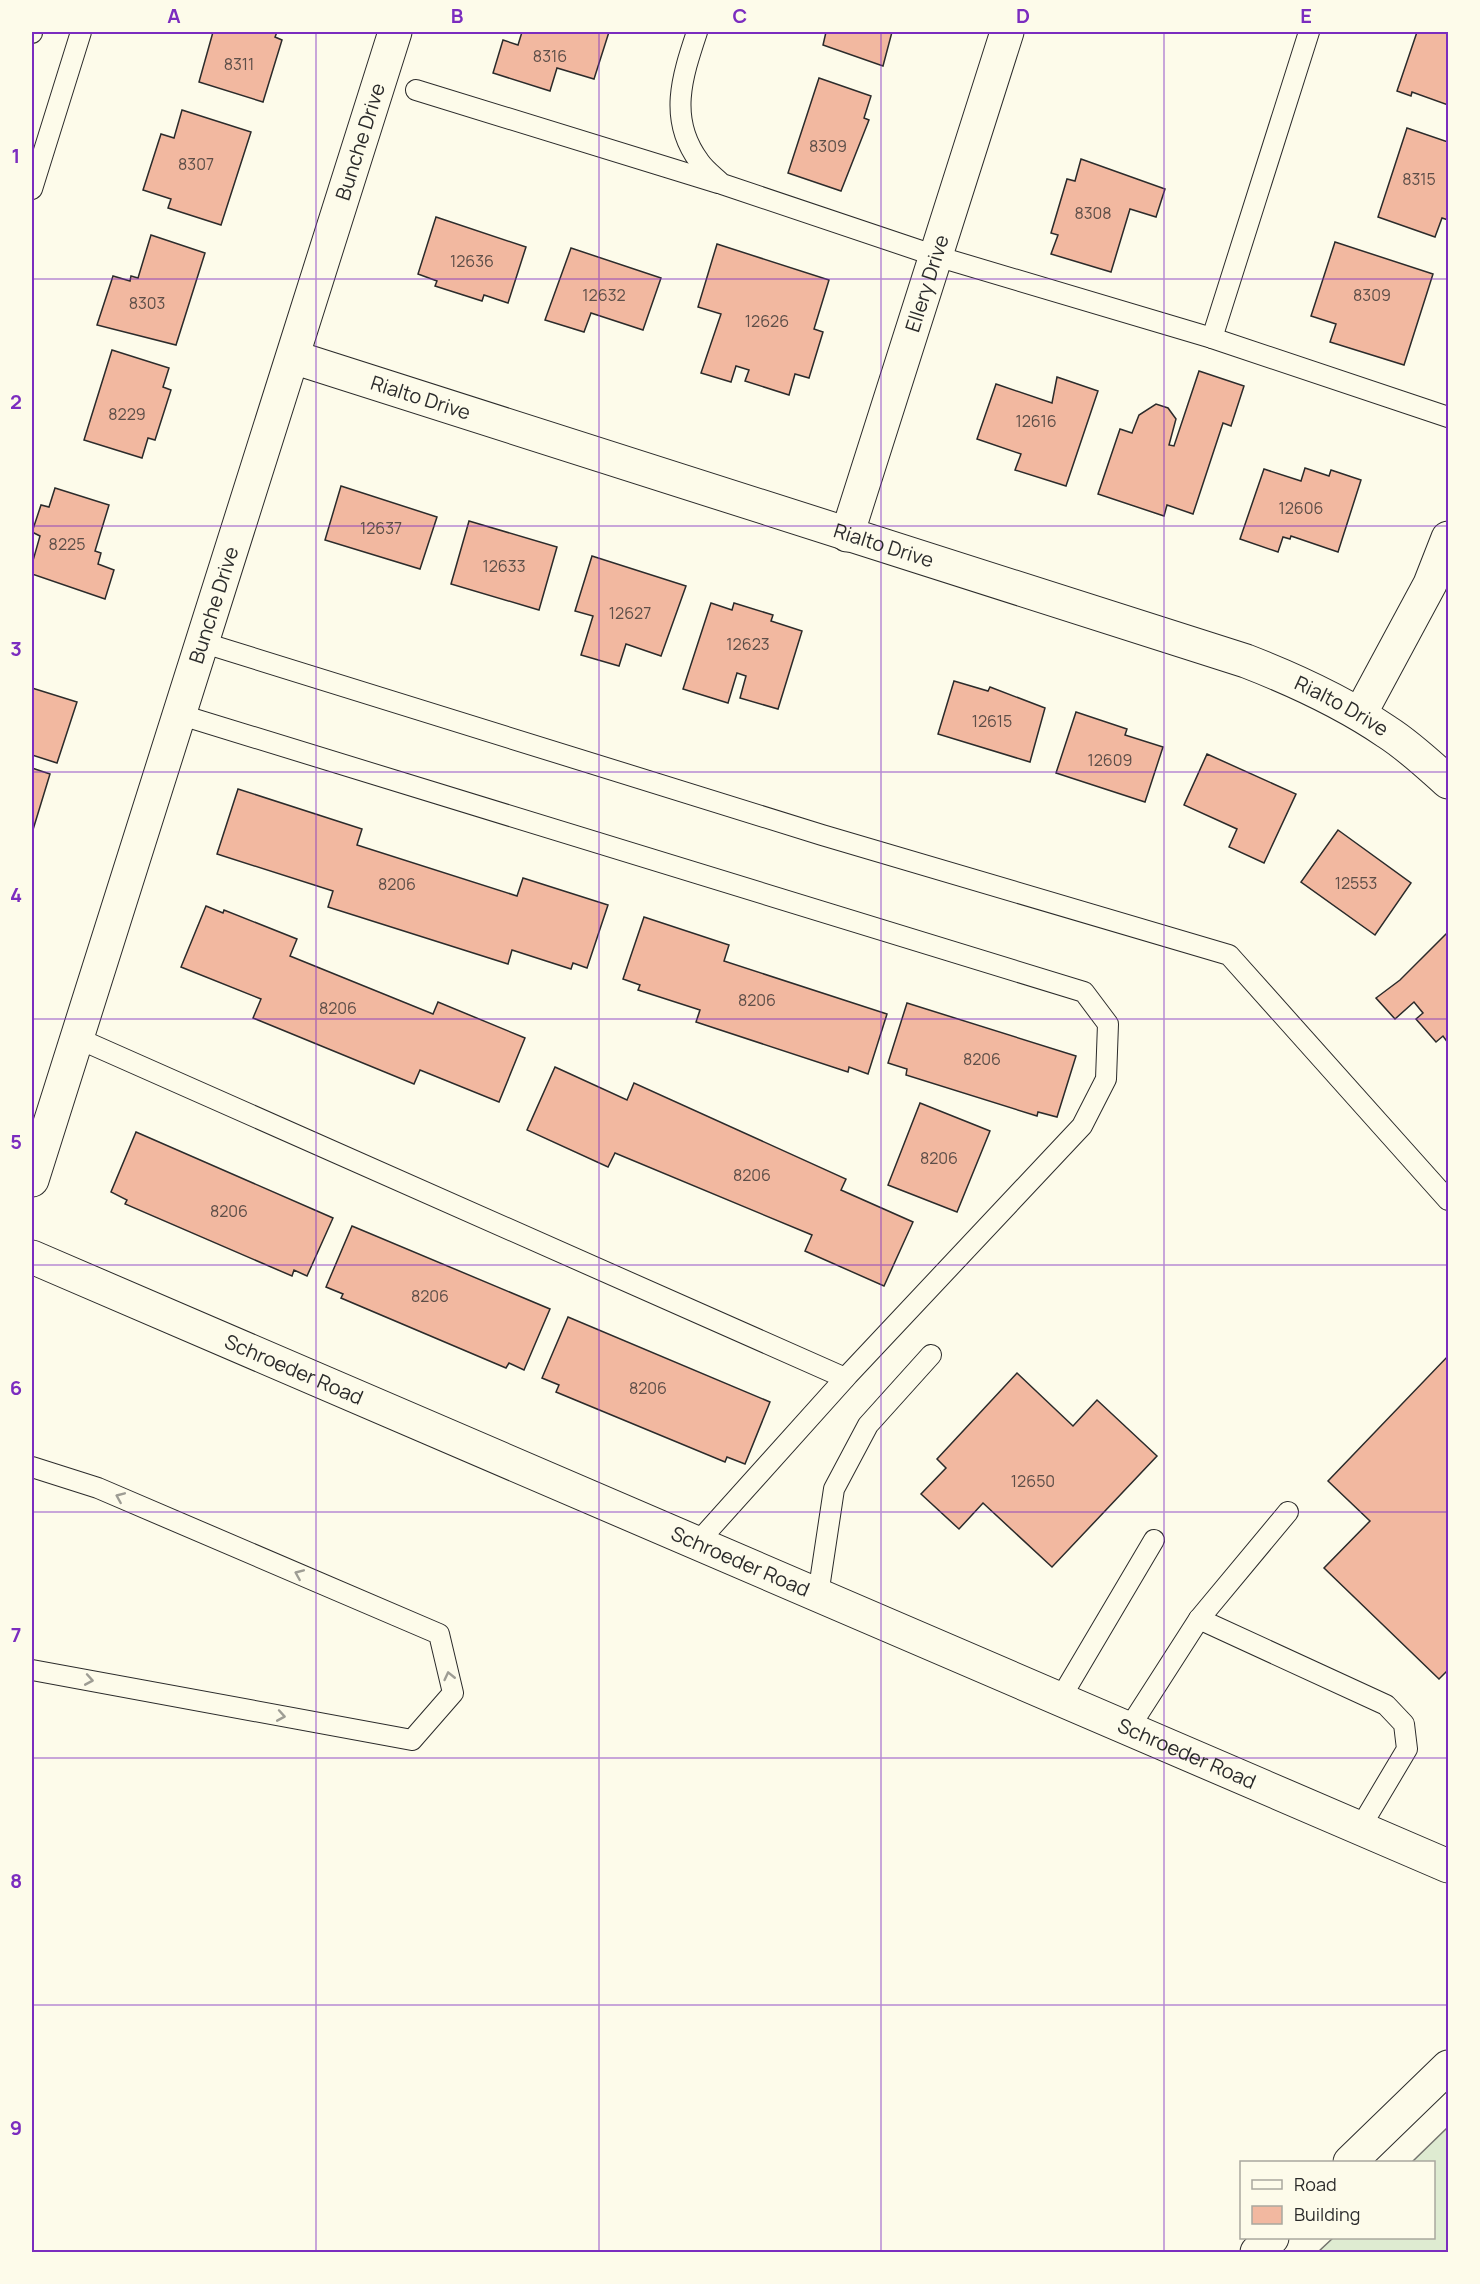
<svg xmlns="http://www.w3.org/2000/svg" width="1480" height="2284" font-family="Manrope,sans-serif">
	<rect width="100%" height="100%" fill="#fdfbea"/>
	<polygon fill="#deebd1" stroke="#74746e" stroke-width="1.5" points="1448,2127 1448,2252 1318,2252 1333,2238 1434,2238 1434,2162 1412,2162"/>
	<g fill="#f2b8a0" stroke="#2b2b2b" stroke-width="1.5">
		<polygon points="213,32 277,32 275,37 282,40 263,102 199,82"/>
		<polygon points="522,32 609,32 594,79 557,68 550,91 493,73 503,40 518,45"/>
		<polygon points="826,32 892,32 883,66 823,45"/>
		<polygon points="1417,32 1448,32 1448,105 1412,92 1411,96 1397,91"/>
		<polygon points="819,78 871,96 864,118 869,120 841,191 788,173"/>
		<polygon points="182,110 251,132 221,225 168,208 171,199 143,190 161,134 174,138"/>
		<polygon points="1407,128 1448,142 1448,220 1442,218 1435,237 1378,217"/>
		<polygon points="1081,159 1165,189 1156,217 1130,209 1111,272 1051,254 1058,235 1051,233 1067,179 1075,181"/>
		<polygon points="436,217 526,247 508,303 484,295 482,301 435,286 437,281 418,274"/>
		<polygon points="151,235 205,253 176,345 97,325 113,276 130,281 131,276 138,278"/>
		<polygon points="1335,242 1433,274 1404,365 1330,342 1336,324 1311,316"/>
		<polygon points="717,244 829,280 814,329 823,332 809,378 795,374 789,395 745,381 749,370 736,366 731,382 701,373 721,314 698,307"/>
		<polygon points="571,248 661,278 643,330 591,313 584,332 545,320"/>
		<polygon points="112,350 169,368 163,387 171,390 155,440 148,438 142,458 84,440"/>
		<polygon points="1199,371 1244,386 1231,426 1223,423 1193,514 1167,505 1164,516 1098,494 1120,429 1132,433 1139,415 1156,404 1168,408 1176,419 1169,445 1174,446"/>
		<polygon points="1057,377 1098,391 1066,486 1015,470 1021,454 977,439 996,384 1052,403"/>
		<polygon points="1305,468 1329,476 1331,470 1361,480 1338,552 1291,536 1290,539 1283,537 1278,552 1240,539 1264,469 1301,481"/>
		<polygon points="341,486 437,517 420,569 325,540"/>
		<polygon points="55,488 109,505 95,551 101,553 98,564 114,570 105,599 32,574 32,564 40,536 32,532 41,505 49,507"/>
		<polygon points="469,521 557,547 539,610 451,584"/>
		<polygon points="592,556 686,586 661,656 626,644 619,666 581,655 593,616 575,611"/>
		<polygon points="711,603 732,610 734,603 773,615 771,621 802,631 778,709 740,698 746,676 737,673 728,703 683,689"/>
		<polygon points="954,681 988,691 990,687 1045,708 1030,762 938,734"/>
		<polygon points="32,688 77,702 57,763 32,755"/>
		<polygon points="1076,712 1127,729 1125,735 1163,747 1145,802 1056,773"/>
		<polygon points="1207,754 1296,794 1264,863 1229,847 1237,829 1184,805"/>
		<polygon points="32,768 50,774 32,833"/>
		<polygon points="238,789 362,829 357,845 517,896 523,878 608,905 587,968 573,963 571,969 512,950 508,964 328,907 333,891 217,854"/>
		<polygon points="1338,830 1411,883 1375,935 1301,882"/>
		<polygon points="206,906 223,913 224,910 297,939 290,956 433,1014 438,1002 525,1038 499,1102 420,1070 414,1084 253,1018 261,999 181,967"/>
		<polygon points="644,917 729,945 724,961 887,1014 868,1074 849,1067 848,1072 696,1022 700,1010 638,990 640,985 623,979"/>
		<polygon points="1448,932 1448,1043 1443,1036 1436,1042 1416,1019 1423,1013 1414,1002 1395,1019 1376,998 1400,980"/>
		<polygon points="907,1003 1076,1056 1057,1117 1038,1112 1037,1116 906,1075 907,1069 888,1063"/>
		<polygon points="555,1067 627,1100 634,1083 846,1179 841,1190 913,1222 884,1286 805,1251 812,1235 615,1153 608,1167 527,1130"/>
		<polygon points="920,1103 990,1131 957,1212 888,1185"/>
		<polygon points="136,1132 333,1218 307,1276 294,1270 292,1276 125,1204 127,1200 111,1192"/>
		<polygon points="352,1226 550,1309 524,1370 509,1363 506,1368 341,1298 343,1294 326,1287"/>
		<polygon points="568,1317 770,1402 745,1464 727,1457 725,1462 556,1392 559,1385 542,1378"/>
		<polygon points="1448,1356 1448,1670 1439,1679 1324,1568 1370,1521 1328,1481"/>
		<polygon points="1017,1373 1073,1426 1097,1400 1157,1456 1052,1567 983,1503 959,1529 921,1494 946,1468 937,1459"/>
	</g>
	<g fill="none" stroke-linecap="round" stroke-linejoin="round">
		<g stroke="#2b2b2b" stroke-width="22">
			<g id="lane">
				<path d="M 697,32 C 682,77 668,119 699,161 C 705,170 715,177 722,184 L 936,256 L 1212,338 L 1448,417"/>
				<polyline points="32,33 32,32"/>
				<polyline points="416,90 718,183"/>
				<polyline points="32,189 81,32"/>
				<polyline points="1212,338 1309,32"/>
				<polyline points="201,642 822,835 1229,955 1448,1200"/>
				<polyline points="178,714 1084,992 1108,1024 1106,1079 1082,1126 848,1375 697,1543"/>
				<polyline points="77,1038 845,1378"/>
				<polyline points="32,1467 98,1488 439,1634 453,1693 412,1740 32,1670"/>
				<polyline points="818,1595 834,1489 868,1425 931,1355"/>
				<polyline points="1199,1619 1386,1705 1404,1724 1407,1749 1360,1828"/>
				<polyline points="1060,1699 1154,1540"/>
				<polyline points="1129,1728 1199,1619 1288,1512"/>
			</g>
		</g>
		<g stroke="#2b2b2b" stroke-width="35">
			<g id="street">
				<path id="s1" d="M 293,357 L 1246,661 C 1295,680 1343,702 1387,732 C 1409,746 1429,765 1448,782"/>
				<path id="s2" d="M 847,535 L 1007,32"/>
				<polyline points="1360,714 1430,584 1448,538"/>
				<path id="s3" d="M 32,1180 L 395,32"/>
				<polyline points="1350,2162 1448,2067"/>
				<polyline points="1257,2252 1272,2238"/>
			</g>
		</g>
		<g stroke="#2b2b2b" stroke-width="35">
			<g id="secondary">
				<path id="s4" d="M 32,1257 L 1448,1866"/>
			</g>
		</g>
		<use href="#lane" stroke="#fdfbea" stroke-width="20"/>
		<use href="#street" stroke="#fdfbea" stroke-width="33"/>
		<use href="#secondary" stroke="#fdfbea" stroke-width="33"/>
	</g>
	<defs><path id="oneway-chevron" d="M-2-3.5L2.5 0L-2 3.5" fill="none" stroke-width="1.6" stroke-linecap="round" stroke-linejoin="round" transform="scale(1.5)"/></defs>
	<g stroke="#9e9d94">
		<use href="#oneway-chevron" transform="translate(120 1497) rotate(-157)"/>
		<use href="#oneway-chevron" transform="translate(299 1574) rotate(-157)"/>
		<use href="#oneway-chevron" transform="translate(449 1676) rotate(-103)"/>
		<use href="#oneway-chevron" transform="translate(89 1680) rotate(10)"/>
		<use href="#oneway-chevron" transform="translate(281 1716) rotate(10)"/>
	</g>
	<path fill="none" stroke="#7b2cbf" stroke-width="1.5" stroke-opacity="0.55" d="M 316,32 L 316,2252M 599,32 L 599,2252M 881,32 L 881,2252M 1164,32 L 1164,2252M 32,279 L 1448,279M 32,526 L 1448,526M 32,772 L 1448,772M 32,1019 L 1448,1019M 32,1265 L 1448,1265M 32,1512 L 1448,1512M 32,1758 L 1448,1758M 32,2005 L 1448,2005"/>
	<g text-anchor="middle" stroke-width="4.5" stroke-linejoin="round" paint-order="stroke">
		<g font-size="16" fill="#5d4e48">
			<text x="550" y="62">8316</text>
			<text x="239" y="70">8311</text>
			<text x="828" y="152">8309</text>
			<text x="196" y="170">8307</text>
			<text x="1419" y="185">8315</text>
			<text x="1093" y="219">8308</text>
			<text x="472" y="267">12636</text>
			<text x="604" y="301">12632</text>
			<text x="1372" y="301">8309</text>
			<text x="147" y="309">8303</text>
			<text x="767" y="327">12626</text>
			<text x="127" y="420">8229</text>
			<text x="1036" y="427">12616</text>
			<text x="1301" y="514">12606</text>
			<text x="381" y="534">12637</text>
			<text x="67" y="550">8225</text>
			<text x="504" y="572">12633</text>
			<text x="630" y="619">12627</text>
			<text x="748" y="650">12623</text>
			<text x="992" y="727">12615</text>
			<text x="1110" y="766">12609</text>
			<text x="1356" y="889">12553</text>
			<text x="397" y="890">8206</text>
			<text x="757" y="1006">8206</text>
			<text x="338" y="1014">8206</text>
			<text x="982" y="1065">8206</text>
			<text x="939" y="1164">8206</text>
			<text x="752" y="1181">8206</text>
			<text x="229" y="1217">8206</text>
			<text x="430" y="1302">8206</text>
			<text x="648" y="1394">8206</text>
			<text x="1033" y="1487">12650</text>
		</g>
		<g font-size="20" fill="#2b2b2b" stroke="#fdfbea">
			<text dy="7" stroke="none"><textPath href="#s3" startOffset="1089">Bunche Drive</textPath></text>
			<text dy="7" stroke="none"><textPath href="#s2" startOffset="264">Ellery Drive</textPath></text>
			<text dy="7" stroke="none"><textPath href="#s1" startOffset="134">Rialto Drive</textPath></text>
			<text dy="7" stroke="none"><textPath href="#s1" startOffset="620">Rialto Drive</textPath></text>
			<text dy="7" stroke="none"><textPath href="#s3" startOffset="603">Bunche Drive</textPath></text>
			<text dy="7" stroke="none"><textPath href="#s1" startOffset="1106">Rialto Drive</textPath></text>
			<text dy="7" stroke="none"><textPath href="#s4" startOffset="285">Schroeder Road</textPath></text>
			<text dy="7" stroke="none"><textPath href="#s4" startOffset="771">Schroeder Road</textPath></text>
			<text dy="7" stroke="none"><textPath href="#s4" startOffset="1257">Schroeder Road</textPath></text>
		</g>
	</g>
	<rect width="1480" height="2284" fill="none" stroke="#fdfbea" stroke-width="66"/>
	<rect x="1240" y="2161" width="195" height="78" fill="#fdfbea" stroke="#a9a89e" stroke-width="1.5"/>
	<rect x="1252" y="2180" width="30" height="9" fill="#fdfbea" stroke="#a9a89e" stroke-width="1.5"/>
	<text x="1294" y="2191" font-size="18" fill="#2b2b2b">Road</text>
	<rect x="1252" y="2206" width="30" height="18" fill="#f2b8a0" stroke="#a9a89e" stroke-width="1.5"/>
	<text x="1294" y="2221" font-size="18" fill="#2b2b2b">Building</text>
	<rect x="33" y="33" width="1414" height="2218" fill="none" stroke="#7b2cbf" stroke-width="2"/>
	<g font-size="20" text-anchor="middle" font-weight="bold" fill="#7b2cbf">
		<text x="174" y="23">A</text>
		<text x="457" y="23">B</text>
		<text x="740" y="23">C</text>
		<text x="1023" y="23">D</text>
		<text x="1306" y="23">E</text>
		<text x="16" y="163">1</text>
		<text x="16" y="409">2</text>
		<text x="16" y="656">3</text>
		<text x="16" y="902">4</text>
		<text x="16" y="1149">5</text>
		<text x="16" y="1395">6</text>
		<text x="16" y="1642">7</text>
		<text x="16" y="1888">8</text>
		<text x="16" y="2135">9</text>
	</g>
</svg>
